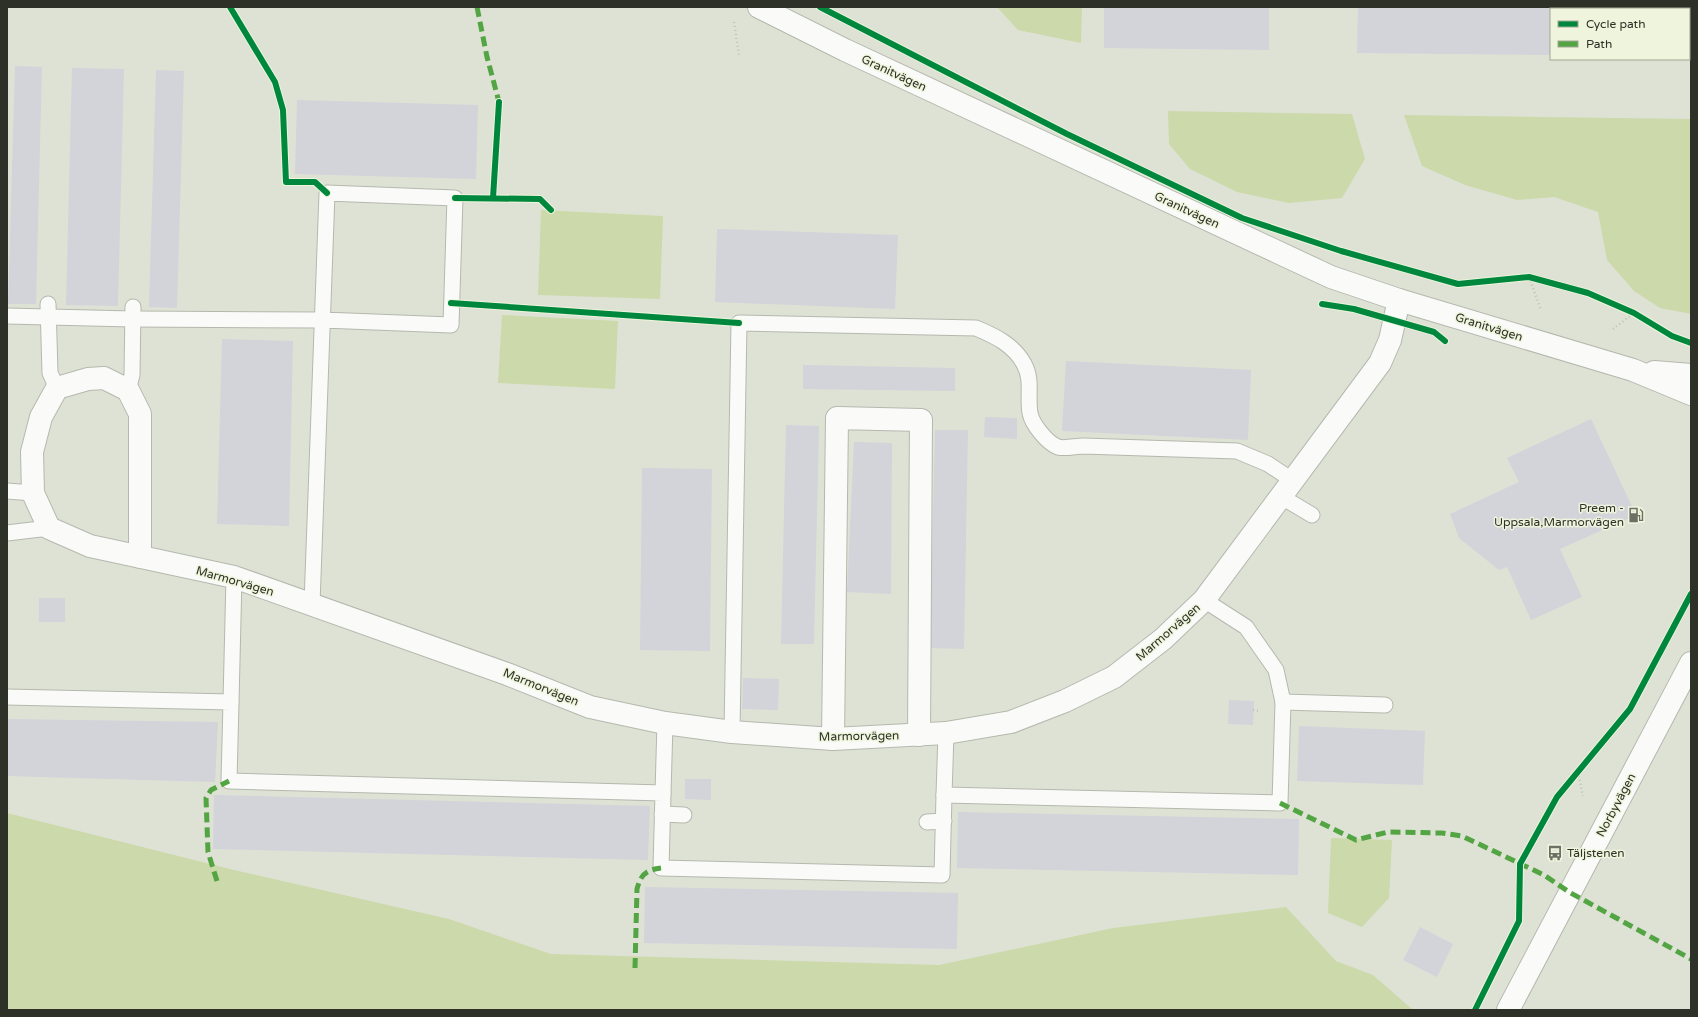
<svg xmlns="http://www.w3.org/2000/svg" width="1698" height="1017" font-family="'Varela Round',sans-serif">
	<rect width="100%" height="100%" fill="#dee2d5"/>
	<g fill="#ccd9aa">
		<polygon points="997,7 1082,7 1081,43 1018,30"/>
		<polygon points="1168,111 1352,114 1365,159 1342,198 1289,203 1237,192 1190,169 1169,144"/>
		<polygon points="1404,115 1691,119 1691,314 1660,308 1634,291 1607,260 1598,212 1554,197 1517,200 1465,185 1422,166"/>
		<polygon points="541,210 663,216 660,299 538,295"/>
		<polygon points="502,315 618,321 615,389 498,383"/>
		<polygon points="7,813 234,870 449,919 551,954 939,965 1113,928 1286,907 1336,961 1373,975 1413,1010 7,1010"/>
		<polygon points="1331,838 1392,840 1389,898 1362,927 1328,913"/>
	</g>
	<g fill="#d3d3da">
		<polygon points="1104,7 1269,7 1269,50 1104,48"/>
		<polygon points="1358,7 1680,7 1680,9 1551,9 1551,55 1357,53"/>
		<polygon points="15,66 42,67 36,304 8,304"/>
		<polygon points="72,68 124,69 118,306 66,305"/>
		<polygon points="156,70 184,71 177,308 149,307"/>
		<polygon points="297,100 478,105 476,179 295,174"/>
		<polygon points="717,229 898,235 895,309 715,302"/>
		<polygon points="222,339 293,341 289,526 217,524"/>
		<polygon points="1066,361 1251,370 1248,440 1062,431"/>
		<polygon points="803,365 955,368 955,391 803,389"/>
		<polygon points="985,417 1017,418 1017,439 984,437"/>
		<polygon points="1591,419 1636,515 1560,549 1582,597 1531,620 1507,567 1499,570 1459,538 1450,514 1519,482 1507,458"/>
		<polygon points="786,425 819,426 814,644 781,644"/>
		<polygon points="935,430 968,430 964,649 930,648"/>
		<polygon points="854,442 892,443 891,594 847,592"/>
		<polygon points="642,468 712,469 710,651 640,650"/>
		<rect x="39" y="598" width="26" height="24"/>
		<polygon points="743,678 779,679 778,710 742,709"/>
		<polygon points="1229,700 1254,701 1253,725 1228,724"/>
		<polygon points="7,719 218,722 215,782 7,776"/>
		<polygon points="1299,726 1425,731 1423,785 1297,781"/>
		<polygon points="685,779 711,779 711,800 685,799"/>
		<polygon points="214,795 650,806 648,860 213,849"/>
		<polygon points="958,812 1299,819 1298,875 957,868"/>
		<polygon points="645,887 958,893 957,949 644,943"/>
		<polygon points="1420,927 1453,944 1437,977 1403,960"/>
	</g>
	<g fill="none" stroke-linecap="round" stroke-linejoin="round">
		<g stroke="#b5b8ae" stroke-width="17">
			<g id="service">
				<polyline points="48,304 50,373 57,388"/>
				<path d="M 7,316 L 132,319 L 323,320 L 451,325 L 455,198 L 327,193 C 322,330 317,467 312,604"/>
				<polyline points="128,390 132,375 133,307"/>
				<polyline points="7,491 33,493"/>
				<polyline points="1280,496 1312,515"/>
				<polyline points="7,533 49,528"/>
				<polyline points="1204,600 1246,627 1276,670 1283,702"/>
				<polyline points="7,697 231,702 229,781 663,793 661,868 942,875 944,795 1280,803 1283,702 1385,705"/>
				<polyline points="231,702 234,577"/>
				<path d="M 732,732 L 739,323 L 976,328 C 995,336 1014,345 1024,364 C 1033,380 1027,396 1030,413 C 1032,424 1047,443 1058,447 C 1065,449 1076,446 1083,446 L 1237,451 L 1268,464 L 1292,480"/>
				<polyline points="663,793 665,723"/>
				<polyline points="944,795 946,733"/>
				<polyline points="662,814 684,815"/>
				<polyline points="927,822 944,821"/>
			</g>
		</g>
		<g stroke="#b5b8ae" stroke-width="24">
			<g id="minor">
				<polyline points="759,7 845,50 1331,277 1399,300 1633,370 1691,394"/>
				<polyline points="1654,372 1691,375"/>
				<polyline points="140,557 140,414 128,390 104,378 88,379 57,388 41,417 32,452 33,493 49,528 90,546 234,577 507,674 590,707 665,723 732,732 833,739 946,733 1011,722 1065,701 1114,677 1163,639 1204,600 1380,363 1390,340 1399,300"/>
				<polyline points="833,739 837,418 921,420 919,735"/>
			</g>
		</g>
		<g stroke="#b5b8ae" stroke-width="24">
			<polyline id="tertiary" points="1508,1010 1691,663"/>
		</g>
		<g stroke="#c0c2bd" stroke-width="2.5" stroke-dasharray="1 3" stroke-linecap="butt">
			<polyline points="734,22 739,55"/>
			<polyline points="1529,277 1541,310"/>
			<polyline points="1613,329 1634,313"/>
			<polyline points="1253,710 1260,711"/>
			<polyline points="1578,772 1583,796"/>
		</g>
		<use href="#service" stroke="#fafbf9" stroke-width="15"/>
		<use href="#minor" stroke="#fafbf9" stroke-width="22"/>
		<use href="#tertiary" stroke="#fafbf9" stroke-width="22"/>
		<g stroke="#52a542" stroke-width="5" stroke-dasharray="10 5" stroke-linecap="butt">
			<polyline points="477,7 487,57 499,102"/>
			<polyline points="1280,803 1356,840 1388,832 1442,833 1462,836 1544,875 1569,892 1691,959"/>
			<polyline points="217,881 208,852 206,798 211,790 229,781"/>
			<path d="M 635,968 L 637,889 C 641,874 646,870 661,868"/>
		</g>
		<g stroke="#eef5dc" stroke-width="8">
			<g id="cycleway">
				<polyline points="230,7 275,82 283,110 286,182 315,182 327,193"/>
				<polyline points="820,7 1067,134 1242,218 1341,251 1458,284 1529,277 1588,293 1634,313 1672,336 1691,343"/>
				<polyline points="455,198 540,199 551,210"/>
				<polyline points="493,198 499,102"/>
				<polyline points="451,303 739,323"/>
				<polyline points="1322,304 1354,309 1434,332 1445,341"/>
				<polyline points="1475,1010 1519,921 1520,864 1557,797 1630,709 1691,594"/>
			</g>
		</g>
		<use href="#cycleway" stroke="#00873e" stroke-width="6"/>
	</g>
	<defs>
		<g id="fuel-bare" transform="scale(1.2)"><path d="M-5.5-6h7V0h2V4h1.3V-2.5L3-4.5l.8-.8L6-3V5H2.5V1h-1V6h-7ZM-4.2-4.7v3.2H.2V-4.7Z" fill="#6c6f64" stroke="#eef5dc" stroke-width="2.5" paint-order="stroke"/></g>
		<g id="bus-bare" transform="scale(1.2)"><path d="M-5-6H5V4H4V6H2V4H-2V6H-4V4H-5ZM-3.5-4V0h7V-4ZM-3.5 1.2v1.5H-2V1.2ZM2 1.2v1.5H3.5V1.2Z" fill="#6c6f64" stroke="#eef5dc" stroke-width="2.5" paint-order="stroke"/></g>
	</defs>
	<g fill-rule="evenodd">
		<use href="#fuel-bare" x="1636" y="515"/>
		<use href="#bus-bare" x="1555" y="853"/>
	</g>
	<g text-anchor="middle" stroke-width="3" stroke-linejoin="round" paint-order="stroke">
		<g font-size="12" fill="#2e3127" stroke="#eef5dc">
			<text transform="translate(894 73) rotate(25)" y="4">Granitvägen</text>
			<text transform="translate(1187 210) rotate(25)" y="4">Granitvägen</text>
			<text transform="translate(1489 327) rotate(17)" y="4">Granitvägen</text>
			<text transform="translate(235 581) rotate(16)" y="4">Marmorvägen</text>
			<text transform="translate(1168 632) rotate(-41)" y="4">Marmorvägen</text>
			<text transform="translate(541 687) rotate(22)" y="4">Marmorvägen</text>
			<text transform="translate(859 736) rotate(-1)" y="4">Marmorvägen</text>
			<text transform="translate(1616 805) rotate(-62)" y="4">Norbyvägen</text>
		</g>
		<g font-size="12" fill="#2e3127" stroke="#eef5dc" text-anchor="end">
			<text x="1624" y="512">Preem -<tspan x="1624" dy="14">Uppsala,Marmorvägen</tspan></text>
			<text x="1567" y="857" text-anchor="start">Täljstenen</text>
		</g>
	</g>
	<rect width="1698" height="1017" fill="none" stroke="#2e3127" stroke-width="16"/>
	<rect x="1550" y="8" width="140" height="52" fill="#eef5dc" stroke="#a1a794"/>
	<rect x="1558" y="21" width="20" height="6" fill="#00873e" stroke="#a1a794"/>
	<text x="1586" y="28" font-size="12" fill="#2e3127">Cycle path</text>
	<rect x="1558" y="41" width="20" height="6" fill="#52a542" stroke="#a1a794"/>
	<text x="1586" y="48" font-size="12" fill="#2e3127">Path</text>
</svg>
